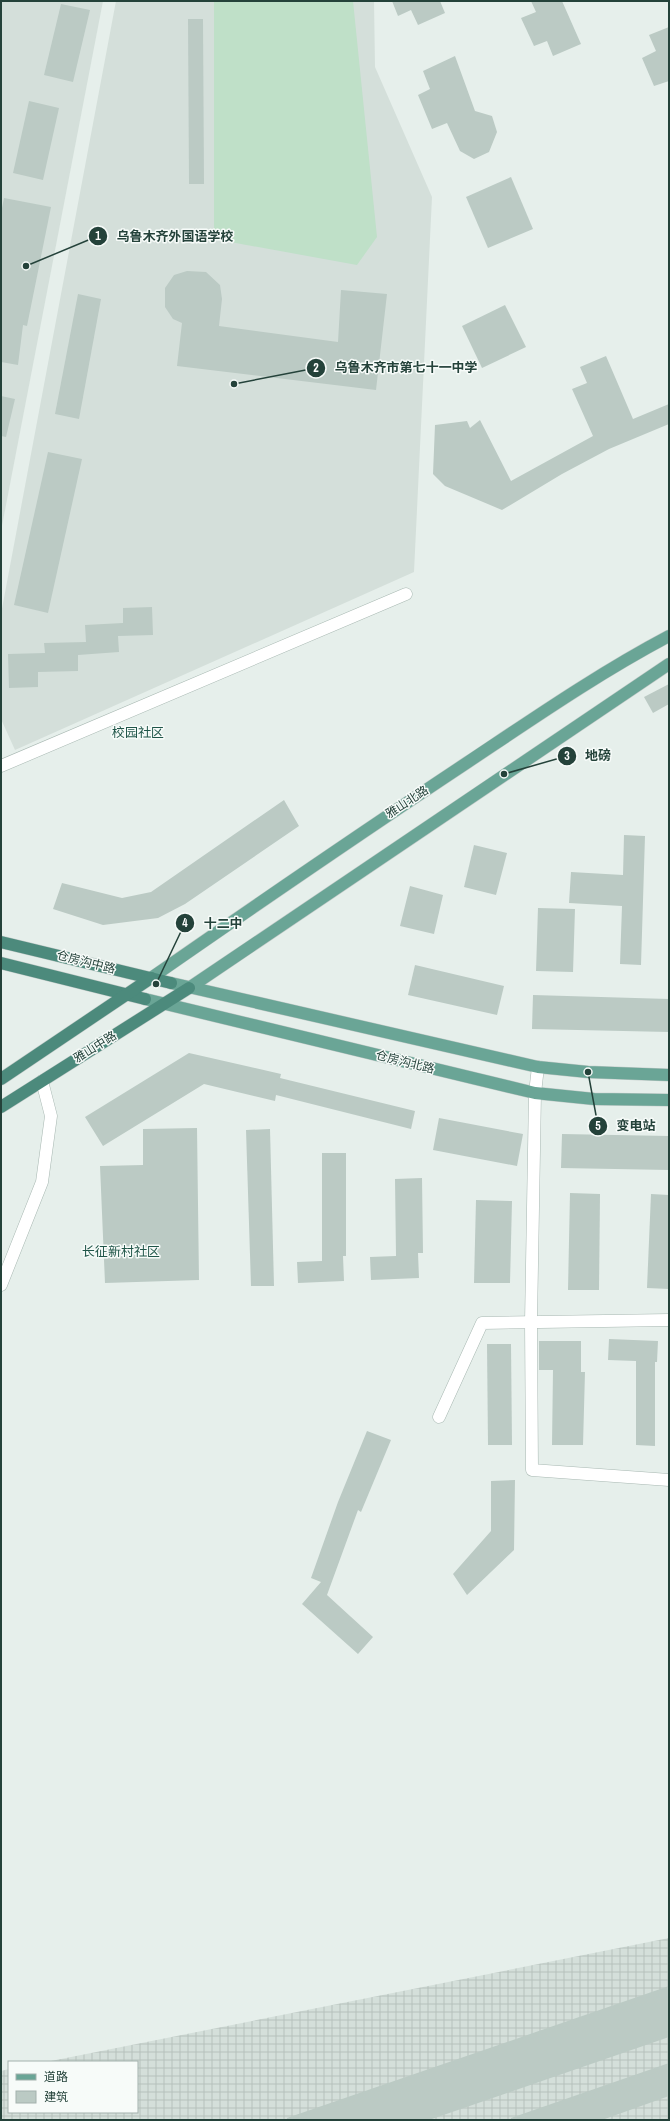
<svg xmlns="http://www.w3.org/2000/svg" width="670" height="2121" font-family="'Archivo Narrow','Noto Sans SC',sans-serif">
	<defs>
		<pattern id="industrial-grid" width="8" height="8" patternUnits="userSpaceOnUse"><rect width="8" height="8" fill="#d4dfda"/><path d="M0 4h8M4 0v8" fill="none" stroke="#b6c1bc"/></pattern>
	</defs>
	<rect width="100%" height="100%" fill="#e6efeb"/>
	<g fill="#d4dfda">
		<polygon points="1,1 103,1 1,531"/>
		<polygon points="116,1 374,1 375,67 432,197 414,572 15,750 1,719 1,614"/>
	</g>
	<polygon fill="url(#industrial-grid)" points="669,1938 669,2120 1,2120 1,2071 9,2069 9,2112 137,2112 137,2062 46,2062"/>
	<polygon fill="#bfe0c8" points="214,1 353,1 377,237 357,265 214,239"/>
	<g fill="#bbcac4">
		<polygon points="392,1 440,1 445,13 418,25 411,10 398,16"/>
		<polygon points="531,1 562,1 581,44 553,56 547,41 534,46 521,18 536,12"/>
		<polygon points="61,4 90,10 73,82 44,75"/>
		<polygon points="188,19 203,19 204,184 189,184"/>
		<polygon points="669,27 669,81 654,86 642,58 656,51 649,35"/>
		<polygon points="455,56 475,111 492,116 497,132 489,152 474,159 460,151 447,123 432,129 418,95 430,89 423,71"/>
		<polygon points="29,101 59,108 43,180 13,173"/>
		<polygon points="511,177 533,229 488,248 466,197"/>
		<polygon points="4,198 51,207 27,326 23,325 18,365 1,362 1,213"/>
		<polygon points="187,271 206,272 220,285 222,299 219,326 338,342 341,290 387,294 376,390 177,366 182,323 173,319 165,307 165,288 174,275"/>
		<polygon points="78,294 101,299 79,419 55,414"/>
		<polygon points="505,305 526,347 482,368 462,326"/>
		<polygon points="606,356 633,419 669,404 669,424 609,449 562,474 502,510 445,486 433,474 435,425 467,421 470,428 480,420 511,481 593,436 572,389 587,383 580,367"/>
		<polygon points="1,396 15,399 6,437 1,436"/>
		<polygon points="48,452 82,459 48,613 14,605"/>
		<polygon points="152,607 153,635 118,636 119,652 78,655 78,671 38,672 38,687 9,688 8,654 45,653 44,643 86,642 85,625 123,623 123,608"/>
		<polygon points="669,684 669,704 653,713 644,697"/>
		<polygon points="284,800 299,826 185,904 158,918 103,925 53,909 62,883 122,898 151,892"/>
		<polygon points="624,835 645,836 641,965 620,964 622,906 569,903 571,872 623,875"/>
		<polygon points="474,845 507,853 496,895 464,887"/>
		<polygon points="410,886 443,895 434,934 400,926"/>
		<polygon points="538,908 575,909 573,972 536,971"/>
		<polygon points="415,965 504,986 497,1015 408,995"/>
		<polygon points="533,995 669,999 669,1032 532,1029"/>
		<polygon points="189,1053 281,1074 280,1078 415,1111 411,1129 276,1095 275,1101 204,1084 103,1146 85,1117"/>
		<polygon points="439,1118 523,1134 517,1166 433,1150"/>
		<polygon points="197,1128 199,1280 105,1283 100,1166 143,1165 143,1129"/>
		<polygon points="270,1129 274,1286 251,1286 246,1130"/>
		<polygon points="562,1134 669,1136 669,1170 561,1168"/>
		<polygon points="322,1153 346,1153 346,1256 343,1256 344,1281 298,1283 297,1262 322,1261"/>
		<polygon points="422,1178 423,1253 418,1253 419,1278 371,1280 370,1257 396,1256 395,1179"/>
		<polygon points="570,1193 600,1194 599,1290 568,1290"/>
		<polygon points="651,1194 669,1195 669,1289 647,1288"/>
		<polygon points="476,1200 512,1201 510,1283 474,1283"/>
		<polygon points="609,1339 658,1341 657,1362 655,1362 655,1446 636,1445 636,1361 608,1360"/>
		<polygon points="539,1341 581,1341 581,1372 585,1372 583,1445 552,1445 553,1370 539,1370"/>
		<polygon points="487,1344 511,1344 512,1445 488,1445"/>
		<polygon points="367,1431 391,1440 361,1512 358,1510 327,1595 373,1637 358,1654 302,1604 321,1582 311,1578 338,1502"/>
		<polygon points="515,1480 514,1550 467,1595 453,1574 491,1531 491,1481"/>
		<polygon points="669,1986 669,2037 429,2120 287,2120 287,2118"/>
		<polygon points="669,2063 669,2096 602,2120 511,2120 511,2118"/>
	</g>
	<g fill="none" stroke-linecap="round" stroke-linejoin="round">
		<g stroke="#a8b8b2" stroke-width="13">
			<g id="minor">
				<polyline points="1,766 406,594"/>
				<polyline points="538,1067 535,1093 531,1322 532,1470 669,1480"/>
				<polyline points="1,1285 42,1182 51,1116 42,1081"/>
				<polyline points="439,1417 482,1323 669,1320"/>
			</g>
		</g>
		<g stroke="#c2cac8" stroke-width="13">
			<g id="primary">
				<path d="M 151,978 C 256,905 361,833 468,762 C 534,718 599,673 669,636"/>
				<polyline points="171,983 538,1067 588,1072 669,1075"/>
				<polyline points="189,988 669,664"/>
				<polyline points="145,999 535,1093 594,1099 669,1100"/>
			</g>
		</g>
		<g stroke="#c2cac8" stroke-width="13">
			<g id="trunk">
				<polyline points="1,942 171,983"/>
				<polyline points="1,963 145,999"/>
				<polyline points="1,1079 151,978"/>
				<polyline points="1,1107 189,988"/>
			</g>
		</g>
		<use href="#minor" stroke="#fff" stroke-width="12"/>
		<use href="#primary" stroke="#6aa596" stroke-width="12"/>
		<use href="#trunk" stroke="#4c8a7c" stroke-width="12"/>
	</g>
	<g text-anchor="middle" stroke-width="3" stroke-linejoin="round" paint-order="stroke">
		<g font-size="12" fill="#24423a" stroke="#f7fbf9">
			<text transform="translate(407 802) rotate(-33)" y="4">雅山北路</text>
			<text transform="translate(86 962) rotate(14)" y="4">仓房沟中路</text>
			<text transform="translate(95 1047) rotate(-32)" y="4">雅山中路</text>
			<text transform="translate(405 1062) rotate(14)" y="4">仓房沟北路</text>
		</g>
		<g font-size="13" fill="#1f5548" stroke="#f7fbf9">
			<text x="138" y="737">校园社区</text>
			<text x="121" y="1256">长征新村社区</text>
		</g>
	</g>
	<path fill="none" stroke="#24423a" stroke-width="1.5" d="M26 266L98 236M234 384L316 368M504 774L567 756M156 984L185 923M588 1072L598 1126"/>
	<g fill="#24423a" stroke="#f7fbf9" stroke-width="1.5">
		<circle cx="26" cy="266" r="4"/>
		<circle cx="234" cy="384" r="4"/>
		<circle cx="504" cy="774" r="4"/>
		<circle cx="156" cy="984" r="4"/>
		<circle cx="588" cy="1072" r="4"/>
		<circle cx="98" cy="236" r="10"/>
		<circle cx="316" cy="368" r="10"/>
		<circle cx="567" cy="756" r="10"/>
		<circle cx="185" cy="923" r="10"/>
		<circle cx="598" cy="1126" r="10"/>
	</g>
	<g font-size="12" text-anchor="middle" font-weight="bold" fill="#fff">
		<text x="98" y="240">1</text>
		<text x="316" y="372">2</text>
		<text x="567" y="760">3</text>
		<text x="185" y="927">4</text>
		<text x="598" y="1130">5</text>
	</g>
	<g font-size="13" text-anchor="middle" font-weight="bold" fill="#24423a" stroke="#f7fbf9" stroke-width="3" stroke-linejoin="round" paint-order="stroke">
		<text x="175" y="241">乌鲁木齐外国语学校</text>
		<text x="406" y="372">乌鲁木齐市第七十一中学</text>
		<text x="598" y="760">地磅</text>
		<text x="223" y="928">十二中</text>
		<text x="636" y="1130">变电站</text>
	</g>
	<rect width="670" height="2121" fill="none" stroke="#24423a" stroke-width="4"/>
	<rect x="8" y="2061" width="130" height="52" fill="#f7fbf9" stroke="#a3b1ad"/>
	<rect x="16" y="2074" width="20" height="6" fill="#6aa596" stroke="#a3b1ad"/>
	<text x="44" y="2081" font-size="12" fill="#24423a">道路</text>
	<rect x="16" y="2091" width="20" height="12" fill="#bbcac4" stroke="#a3b1ad"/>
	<text x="44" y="2101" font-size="12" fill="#24423a">建筑</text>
</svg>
